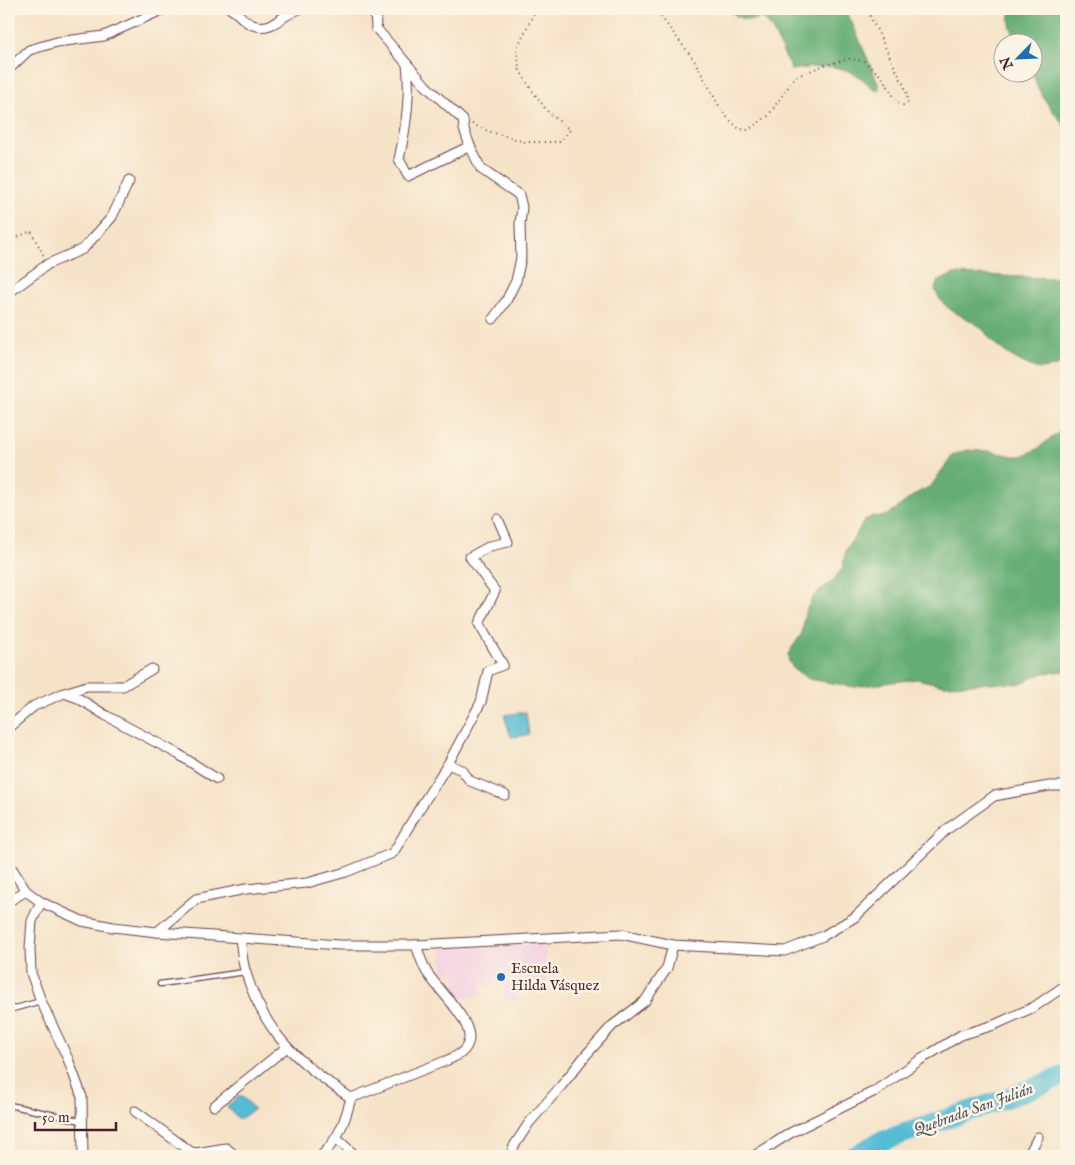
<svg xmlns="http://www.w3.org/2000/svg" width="1075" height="1165" font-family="'IM FELL English',serif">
	<rect width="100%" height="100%" fill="#fcf5e5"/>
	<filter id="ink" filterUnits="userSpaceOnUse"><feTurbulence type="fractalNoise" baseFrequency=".02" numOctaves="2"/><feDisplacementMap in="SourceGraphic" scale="10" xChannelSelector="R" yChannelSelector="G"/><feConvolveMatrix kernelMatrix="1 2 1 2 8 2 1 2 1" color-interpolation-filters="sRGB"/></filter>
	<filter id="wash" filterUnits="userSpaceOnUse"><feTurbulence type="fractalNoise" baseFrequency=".0096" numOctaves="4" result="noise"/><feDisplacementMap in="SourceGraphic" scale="20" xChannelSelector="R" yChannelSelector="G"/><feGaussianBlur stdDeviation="1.12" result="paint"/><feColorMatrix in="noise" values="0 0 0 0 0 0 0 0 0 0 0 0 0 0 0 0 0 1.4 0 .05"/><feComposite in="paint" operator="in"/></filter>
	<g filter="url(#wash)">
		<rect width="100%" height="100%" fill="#f5e3c8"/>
		<polygon fill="#f2cfe2" points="545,944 547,982 516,984 517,1001 505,1001 504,985 481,986 481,997 456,998 455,972 443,972 442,948"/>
		<g fill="#65ad75" stroke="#586650">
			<path d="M 727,9 L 846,9 L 878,83 L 879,90 L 874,90 C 849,62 826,65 791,70 C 786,59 772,24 763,19 C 759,17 756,20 751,20 C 742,21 734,14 727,9 Z"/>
			<path d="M 1012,9 L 1066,9 L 1066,127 C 1053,111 1038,95 1033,74 C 1031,65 1032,52 1032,42 L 1017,42 C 1012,30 1006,21 1012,9 Z"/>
			<path d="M 954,274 L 1047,278 L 1066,277 L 1066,362 C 1058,365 1045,371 1036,368 C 1023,364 1003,352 993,342 C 989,338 986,332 981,328 C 963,313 944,314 935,289 L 939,281 Z"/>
			<polygon points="1066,427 1066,671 1043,673 1019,684 1001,683 943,685 917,679 855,687 809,679 794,669 789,662 788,654 802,633 805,613 813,597 820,590 833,581 843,567 846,550 865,520 873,516 881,517 889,514 917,493 931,486 953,455 967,450 988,451 1013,456 1022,456 1037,449"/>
		</g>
		<g fill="#55bcd3" stroke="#506e7f">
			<polygon points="526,712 529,735 511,737 504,715"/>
			<polygon points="241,1095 254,1109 239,1120 227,1106"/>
		</g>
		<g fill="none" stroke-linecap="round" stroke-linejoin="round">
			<polyline stroke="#55bcd3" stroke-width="20" points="854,1156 879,1142 996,1102 1066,1075"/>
		</g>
	</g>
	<g filter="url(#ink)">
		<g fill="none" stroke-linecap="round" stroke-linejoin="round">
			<g stroke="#643c43" stroke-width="7">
				<g id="lane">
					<polyline points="160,984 245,972"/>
					<polyline points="9,1010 41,1001"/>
					<polyline points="9,1105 82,1121"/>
				</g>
			</g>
			<g stroke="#643c43" stroke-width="11">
				<g id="street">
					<path d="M 231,9 C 239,13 245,23 253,25 C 273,32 283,13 300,9"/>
					<path d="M 375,9 L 376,28 L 426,86 L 463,120 L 464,129 L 470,146 L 408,176 L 399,159 C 406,128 411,96 407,65"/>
					<polyline points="9,69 29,50 57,42 104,36 164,9"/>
					<polyline points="470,146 481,169 519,195 522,207 520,224 521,258 516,281 506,301 493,319"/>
					<polyline points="9,297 11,291 48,264 83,249 112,217 129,181"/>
					<polyline points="64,693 78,698 105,715 178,754 217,779"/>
					<polyline points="9,727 34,706 64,693 87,686 123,686 152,669"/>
					<polyline points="448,764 462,770 470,781 505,795"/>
					<polyline points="9,864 26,891 41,902 82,921 113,927 157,932 339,945 416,945 621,934 673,945 785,951 823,936 855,917 946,830 994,796 1049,786 1066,786"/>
					<polyline points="9,901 26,891"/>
					<polyline points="41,902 32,921 30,948 31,973 41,1001 68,1059 82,1097 83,1156"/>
					<polyline points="157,932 196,899 246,889 307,883 346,872 393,853 418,811 448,764 481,702 488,671 503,665 479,624 495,591 470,557 490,546 508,542 498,519"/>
					<path d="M 240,939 C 242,950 242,962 246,973 C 265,1035 300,1064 351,1098"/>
					<polyline points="214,1106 287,1047"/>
					<polyline points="135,1111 191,1152 196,1153 226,1148 236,1156"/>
					<polyline points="336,1138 356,1156"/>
					<path d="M 321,1156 C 339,1139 345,1121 351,1098 L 448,1060 C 456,1056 465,1053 468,1043 C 476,1023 436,988 426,971 C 422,963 419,954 416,945"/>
					<polyline points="511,1156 514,1146 529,1123 562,1085 585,1056 612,1026 645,1001 667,968 673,945"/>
					<polyline points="754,1156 792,1132 875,1091 920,1060 961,1035 994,1025 1034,1007 1066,985"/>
					<polyline points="1028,1156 1038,1137"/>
				</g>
			</g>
			<g stroke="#643c43" stroke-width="2" stroke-dasharray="1 4" stroke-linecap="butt">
				<polyline points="655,9 694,60 723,113 739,129 748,130 768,116 795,77 825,65 849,59 864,61 882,77 897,102 903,105 908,102 906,90 871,18 868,9"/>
				<polyline points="472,124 488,131 525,142 559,142 570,130 548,112 531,89 519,69 517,48 536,9"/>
				<polyline points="9,241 31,231 44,256"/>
			</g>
			<use href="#lane" stroke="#fff" stroke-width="4.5"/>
			<use href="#street" stroke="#fff" stroke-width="9"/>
		</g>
	</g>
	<circle fill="#1f6fb2" stroke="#fcf5e5" stroke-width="2" cx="501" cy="977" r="5"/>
	<g text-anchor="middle" stroke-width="5" stroke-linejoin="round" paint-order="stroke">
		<g font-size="15" fill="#4a1f2b" stroke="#fcf5e5" text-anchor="start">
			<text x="511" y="973">Escuela<tspan x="511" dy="17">Hilda Vásquez</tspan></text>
		</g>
		<g font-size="16" font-style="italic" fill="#4e5666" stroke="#fcf5e5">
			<text transform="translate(973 1108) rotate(-20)" y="6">Quebrada San Julián</text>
		</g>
	</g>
	<rect width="1075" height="1165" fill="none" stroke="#fcf5e5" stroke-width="30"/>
	<g transform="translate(1018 58) rotate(246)"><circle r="24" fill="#fcf5e5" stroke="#b59f9b"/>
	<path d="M0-4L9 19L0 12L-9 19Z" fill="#1f6fb2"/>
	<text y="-8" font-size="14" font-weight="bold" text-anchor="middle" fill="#4a1f2b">N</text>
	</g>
	<path d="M35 1122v8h81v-8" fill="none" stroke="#4a1f2b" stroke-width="2.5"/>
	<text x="42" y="1122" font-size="15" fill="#4a1f2b" stroke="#fcf5e5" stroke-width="4" paint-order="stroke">50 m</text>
</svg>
